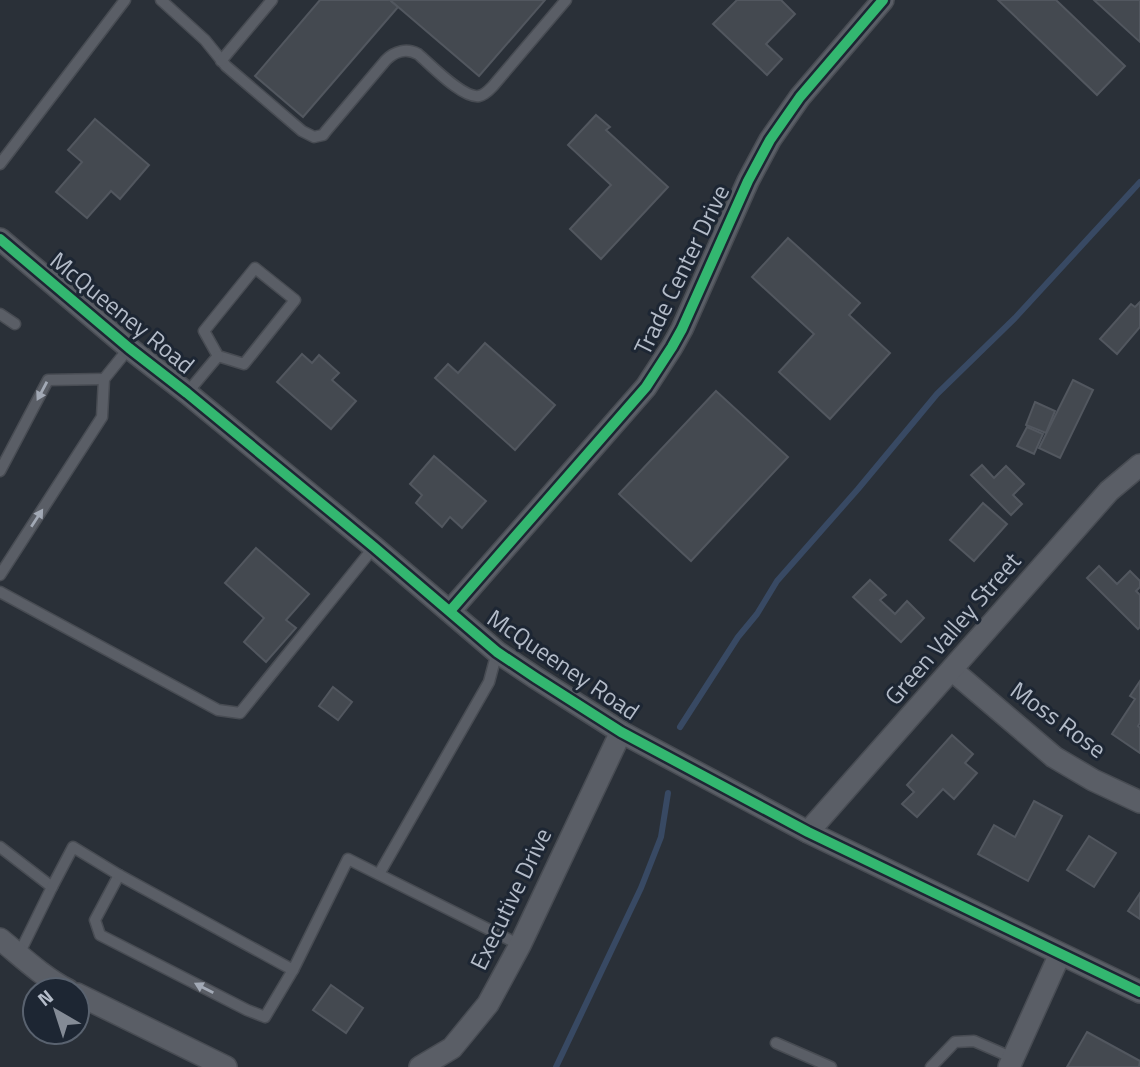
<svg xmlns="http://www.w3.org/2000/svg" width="1140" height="1067" font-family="'Titillium Web',sans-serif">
	<rect width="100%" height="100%" fill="#2a3038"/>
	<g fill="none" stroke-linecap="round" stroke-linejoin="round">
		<g stroke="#384963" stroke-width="6">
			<polyline points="680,727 738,637 757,614 777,581 858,489 937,394 1015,318 1140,182"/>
			<polyline points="556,1067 641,888 661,837 668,793"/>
		</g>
	</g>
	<g fill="#444950" stroke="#52575f" stroke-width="2">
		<polygon points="320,0 390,0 398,7 303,117 255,76"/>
		<polygon points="390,0 545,0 479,76"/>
		<polygon points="737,0 781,0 795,14 766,44 782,59 767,75 713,24"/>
		<polygon points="998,0 1056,0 1125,66 1097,95"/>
		<polygon points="1094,0 1140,0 1140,42"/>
		<polygon points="596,115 610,127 606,130 668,187 601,259 570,229 611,185 568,145"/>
		<polygon points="95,119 149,165 120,199 111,191 87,218 56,192 82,162 68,150"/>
		<polygon points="788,238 860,303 849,315 890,353 830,419 779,372 814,334 752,277"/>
		<polygon points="1140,302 1140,327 1117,354 1100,339 1131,304 1135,307"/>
		<polygon points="485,343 555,405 515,450 435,378 448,364 458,373"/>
		<polygon points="302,354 312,363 319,355 339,373 332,380 356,401 331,429 277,382"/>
		<polygon points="1073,380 1093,390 1060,458 1039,448"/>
		<polygon points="716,391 788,457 691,561 619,494"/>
		<polygon points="1035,402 1055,411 1046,433 1026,425"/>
		<polygon points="1027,427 1043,434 1034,454 1017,446"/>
		<polygon points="434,456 486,501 462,528 450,517 442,527 416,503 422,495 410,484"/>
		<polygon points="982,465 994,478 1006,466 1024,484 1013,495 1022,504 1011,515 971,475"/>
		<polygon points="983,503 1007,524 974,561 950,540"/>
		<polygon points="256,548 309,594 286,620 296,628 266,662 244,642 264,618 225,583"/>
		<polygon points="1099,566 1117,584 1130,571 1140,581 1140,587 1136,591 1140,595 1140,627 1138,629 1087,578"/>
		<polygon points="870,580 886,595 880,600 895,614 907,601 924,618 901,642 853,597"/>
		<polygon points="1140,681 1140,723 1138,726 1140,728 1140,753 1112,734 1135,699 1130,696"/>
		<polygon points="333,687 352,702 338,720 319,706"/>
		<polygon points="952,735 973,754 965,763 977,773 954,799 943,789 917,817 902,804 914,792 907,785"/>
		<polygon points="1034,801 1062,816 1028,881 978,854 994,825 1015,837"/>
		<polygon points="1089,836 1116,853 1094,887 1067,870"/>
		<polygon points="1140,893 1140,919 1128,911"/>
		<polygon points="331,985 363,1008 346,1033 313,1010"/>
		<polygon points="1087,1032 1140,1061 1139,1067 1067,1067"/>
	</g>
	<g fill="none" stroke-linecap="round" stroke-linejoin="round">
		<g stroke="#484c53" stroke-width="13">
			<g id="lane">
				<path d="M 161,0 L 205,40 L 226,66 L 302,131 L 314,137 L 323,135 L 326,131 L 386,60 C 395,51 407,48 418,54 C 431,65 463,99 479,96 C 485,95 489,90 493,86 L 566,0"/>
				<polyline points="221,61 272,0"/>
				<polyline points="0,164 125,0"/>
				<polygon points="255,268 295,300 244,364 218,356 204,331"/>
				<polyline points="0,314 15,324"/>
				<polyline points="187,393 218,356"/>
				<polyline points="0,471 48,380 104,379"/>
				<polyline points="0,575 102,417 104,379 129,348"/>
				<polyline points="0,592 218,710 240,713 374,547"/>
				<polyline points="0,847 52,887 19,954"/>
				<polyline points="379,874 489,682 497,652"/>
				<polyline points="119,875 95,920 100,935 247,1010 265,1017 293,970"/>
				<polyline points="52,887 73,847 119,875 293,970 348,859 520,945"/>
				<polyline points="776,1043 831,1067"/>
				<polyline points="931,1067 955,1042 974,1041 1013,1058"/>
			</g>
		</g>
		<g stroke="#484c53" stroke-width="24">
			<g id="street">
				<polyline points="0,239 129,348 187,393 374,547 497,652 536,678 621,732 808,832 1140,992"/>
				<polyline points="450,611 646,387 672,347 682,329 748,181 770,140 800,97 883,0"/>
				<polyline points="952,670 1054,757 1093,780 1140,802"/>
				<polyline points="808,832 1109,491 1140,465"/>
				<path d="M 0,939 C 22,957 43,977 68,990"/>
				<polyline points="77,994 226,1067"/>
				<polyline points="420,1067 452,1048 488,1004 520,945 621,732"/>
				<polyline points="1009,1067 1060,954"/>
			</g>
		</g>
		<use href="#lane" stroke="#5a5e66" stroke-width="10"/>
		<use href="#street" stroke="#5a5e66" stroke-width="21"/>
		<g stroke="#1d2633" stroke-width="15">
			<g id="cycleway">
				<polyline points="0,239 129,348 187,393 374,547 497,652 536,678 621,732 808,832 1140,992"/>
				<polyline points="450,611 646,387 672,347 682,329 748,181 770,140 800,97 883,0"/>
			</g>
		</g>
		<use href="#cycleway" stroke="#33b770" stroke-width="10"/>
	</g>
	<defs><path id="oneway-solid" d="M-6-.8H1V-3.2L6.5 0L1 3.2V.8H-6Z" transform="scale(1.75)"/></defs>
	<g fill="#a2a9b5">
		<use href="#oneway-solid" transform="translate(42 391) rotate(118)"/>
		<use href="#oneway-solid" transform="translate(37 518) rotate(-57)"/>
		<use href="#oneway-solid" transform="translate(204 988) rotate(-153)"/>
	</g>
	<g text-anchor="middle" stroke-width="6" stroke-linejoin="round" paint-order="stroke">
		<g font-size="24" fill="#b4bcc9" stroke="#1d2633">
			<text transform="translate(682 270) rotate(-64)" y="8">Trade Center Drive</text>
			<text transform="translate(122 313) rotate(39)" y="8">McQueeney Road</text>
			<text transform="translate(953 629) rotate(-49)" y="8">Green Valley Street</text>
			<text transform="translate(563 665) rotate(34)" y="8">McQueeney Road</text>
			<text transform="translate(1058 720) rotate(36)" y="8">Moss Rose</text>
			<text transform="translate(511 899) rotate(-64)" y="8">Executive Drive</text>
		</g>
	</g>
	<g transform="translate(56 1011) rotate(321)"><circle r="33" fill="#1d2633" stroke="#59626f" stroke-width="2"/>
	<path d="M0-5L12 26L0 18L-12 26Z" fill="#848b96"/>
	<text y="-10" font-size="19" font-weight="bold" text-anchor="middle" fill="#b4bcc9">N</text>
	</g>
</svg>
